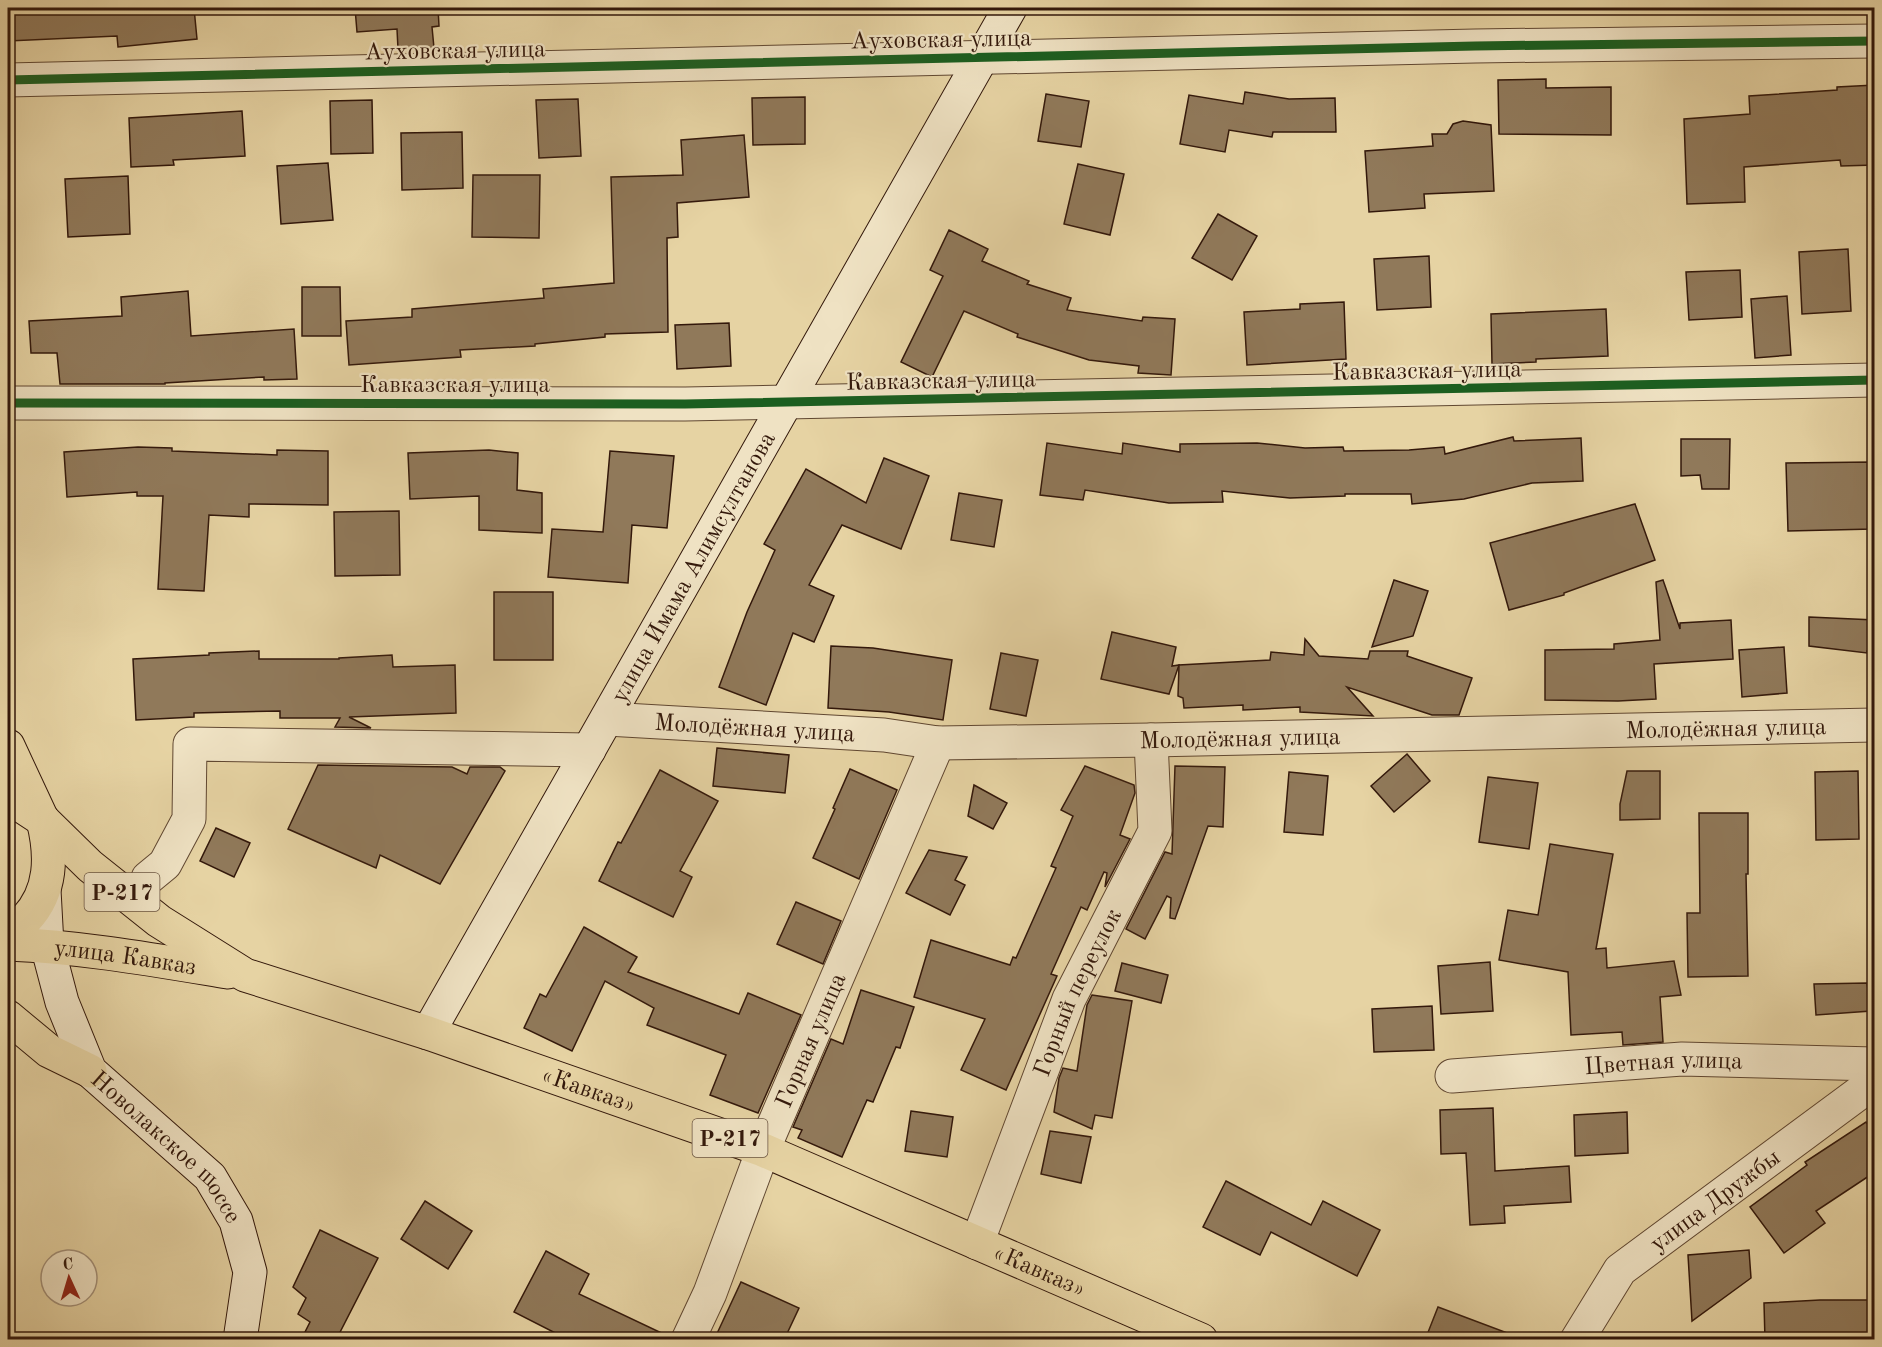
<svg xmlns="http://www.w3.org/2000/svg" width="1882" height="1347" font-family="'Old Standard TT',serif">
	<rect width="100%" height="100%" fill="#e6d3a3"/>
	<filter id="stains"><feTurbulence type="fractalNoise" baseFrequency=".00333" numOctaves="4"/><feColorMatrix values="0 0 0 0 .2 0 0 0 0 .09 0 0 0 0 .02 0 0 0 .5 -.17"/></filter>
	<radialGradient id="worn" r=".72"><stop offset=".6" stop-color="#630" stop-opacity="0"/><stop offset="1" stop-color="#630" stop-opacity=".3"/></radialGradient>
	<g fill="#90795a" stroke="#33180b" stroke-width="1.5">
		<polygon points="8,8 194,8 197,39 118,47 117,36 8,41"/>
		<polygon points="355,8 438,8 439,26 432,27 434,48 398,49 397,29 357,32"/>
		<polygon points="1546,79 1546,88 1611,87 1611,135 1499,134 1498,80"/>
		<polygon points="1875,85 1875,165 1841,166 1840,160 1744,167 1745,202 1687,204 1684,119 1750,114 1749,96 1837,90 1837,87"/>
		<polygon points="1245,92 1289,99 1335,98 1336,132 1273,132 1272,137 1229,130 1225,152 1180,144 1189,95 1243,104"/>
		<polygon points="1046,94 1089,101 1081,147 1038,141"/>
		<polygon points="805,97 805,144 753,145 752,98"/>
		<polygon points="578,99 581,156 539,158 536,100"/>
		<polygon points="372,100 373,153 331,154 330,101"/>
		<polygon points="242,111 245,156 173,160 174,165 131,167 129,118"/>
		<polygon points="1463,121 1491,125 1494,191 1424,194 1425,208 1369,212 1365,151 1433,146 1432,134 1447,134 1453,124"/>
		<polygon points="462,132 463,188 402,190 401,133"/>
		<polygon points="744,135 749,197 677,203 678,237 667,238 668,332 605,334 605,337 535,344 535,346 460,350 461,357 349,365 346,321 412,317 412,309 544,298 543,289 614,283 611,177 683,175 681,140"/>
		<polygon points="328,163 333,220 281,224 277,166"/>
		<polygon points="1078,164 1124,174 1110,235 1064,224"/>
		<polygon points="473,175 540,175 539,238 472,237"/>
		<polygon points="128,176 130,234 68,237 65,179"/>
		<polygon points="1218,214 1257,236 1232,280 1192,258"/>
		<polygon points="949,230 988,249 982,261 1029,281 1027,284 1071,298 1067,310 1142,321 1143,317 1175,319 1171,375 1138,373 1139,366 1089,360 1017,337 1018,334 964,311 932,377 901,362 943,276 930,270"/>
		<polygon points="1848,249 1851,311 1802,314 1799,252"/>
		<polygon points="1429,256 1431,307 1377,310 1374,259"/>
		<polygon points="1740,270 1742,317 1689,320 1686,272"/>
		<polygon points="302,287 340,287 341,336 302,336"/>
		<polygon points="188,291 191,336 294,329 297,379 264,380 264,377 165,383 165,384 60,384 57,353 31,353 29,321 122,316 121,297"/>
		<polygon points="1787,296 1791,355 1755,358 1751,299"/>
		<polygon points="1344,302 1346,359 1247,365 1244,312 1300,309 1300,304"/>
		<polygon points="1606,309 1608,356 1536,359 1536,362 1492,364 1491,314"/>
		<polygon points="729,323 731,366 677,369 675,325"/>
		<polygon points="1513,437 1514,441 1581,438 1583,481 1532,483 1464,499 1412,504 1411,494 1345,494 1345,496 1290,498 1222,491 1223,502 1169,503 1085,490 1083,500 1040,495 1047,443 1122,454 1123,443 1180,452 1180,444 1257,443 1305,448 1343,447 1344,451 1409,450 1444,447 1445,454"/>
		<polygon points="1681,439 1730,439 1729,489 1702,489 1700,475 1681,476"/>
		<polygon points="138,447 172,448 172,451 277,455 277,450 328,451 328,505 249,504 249,517 209,515 204,591 158,589 163,496 137,496 137,492 67,497 64,452"/>
		<polygon points="489,450 518,453 517,490 542,493 542,533 479,530 479,496 410,499 408,453"/>
		<polygon points="610,451 674,456 667,528 632,525 628,583 548,577 552,529 603,532"/>
		<polygon points="884,458 929,476 901,549 842,525 809,585 834,596 814,642 793,633 766,705 719,687 747,612 775,550 764,544 806,469 866,503"/>
		<polygon points="1872,462 1873,529 1788,531 1786,463"/>
		<polygon points="959,493 1002,500 994,547 951,540"/>
		<polygon points="1635,504 1655,560 1564,593 1564,595 1509,610 1490,543"/>
		<polygon points="399,511 400,575 335,576 334,512"/>
		<polygon points="1394,580 1428,591 1413,636 1372,647"/>
		<polygon points="1663,580 1680,629 1680,623 1731,620 1733,659 1654,664 1656,699 1618,701 1545,700 1545,650 1614,649 1614,644 1660,640 1656,582"/>
		<rect x="494" y="592" width="59" height="68"/>
		<polygon points="1809,617 1875,620 1875,652 1867,651 1867,653 1809,646"/>
		<polygon points="1112,632 1176,647 1172,666 1179,665 1169,694 1101,679"/>
		<polygon points="1305,639 1319,656 1368,659 1370,651 1408,651 1407,656 1472,678 1459,715 1432,715 1347,687 1373,716 1300,712 1300,707 1243,710 1243,705 1184,708 1183,698 1178,696 1179,665 1270,660 1271,652 1304,655"/>
		<polygon points="831,646 873,648 952,660 943,720 889,712 828,708"/>
		<polygon points="1784,647 1787,693 1742,697 1739,650"/>
		<polygon points="259,651 259,659 339,659 339,658 392,655 393,667 455,665 456,713 349,717 371,728 335,727 340,718 280,718 280,711 194,713 194,717 136,720 133,659 209,655 209,653"/>
		<polygon points="1001,653 1038,660 1026,716 990,709"/>
		<polygon points="717,748 789,755 785,793 713,786"/>
		<polygon points="1407,754 1430,781 1394,812 1371,786"/>
		<polygon points="318,765 452,767 467,774 470,767 500,767 505,771 440,884 380,855 376,868 288,829"/>
		<polygon points="1085,766 1134,785 1135,793 1120,835 1130,839 1105,887 1107,873 1104,872 1087,910 1081,907 1051,974 1057,976 1006,1090 961,1070 985,1019 914,997 931,940 1010,965 1013,957 1016,958 1056,868 1051,866 1073,816 1061,810"/>
		<polygon points="1175,766 1225,767 1223,827 1208,826 1175,919 1170,918 1171,898 1167,896 1145,939 1126,929 1165,852 1172,854"/>
		<polygon points="850,769 897,790 859,879 813,858 835,809 833,808"/>
		<polygon points="660,770 718,801 680,871 692,877 673,917 599,881 618,842 621,843"/>
		<polygon points="1627,771 1660,771 1660,819 1620,820 1620,804"/>
		<polygon points="1858,771 1859,839 1816,840 1815,772"/>
		<polygon points="1289,772 1328,776 1323,835 1284,832"/>
		<polygon points="1488,777 1538,783 1529,849 1479,842"/>
		<polygon points="974,785 1007,803 993,829 968,816"/>
		<polygon points="1699,813 1748,813 1748,874 1746,874 1748,976 1688,977 1687,913 1700,913"/>
		<polygon points="216,828 250,843 234,877 200,861"/>
		<polygon points="1550,844 1613,854 1596,949 1606,948 1607,968 1674,961 1681,995 1660,997 1663,1042 1623,1045 1622,1032 1571,1035 1568,972 1499,960 1508,910 1538,915"/>
		<polygon points="929,850 967,857 955,880 965,885 950,915 906,893"/>
		<polygon points="796,902 841,921 823,964 777,944"/>
		<polygon points="584,927 637,957 628,972 739,1014 748,993 801,1015 758,1113 710,1095 726,1055 647,1025 654,1008 605,981 572,1051 524,1028 540,994 546,997"/>
		<polygon points="1490,962 1493,1011 1441,1014 1438,966"/>
		<polygon points="1122,963 1168,975 1161,1003 1115,991"/>
		<polygon points="1867,983 1871,1011 1816,1015 1814,984"/>
		<polygon points="861,990 914,1007 900,1048 896,1047 873,1102 867,1100 842,1157 798,1138 802,1130 793,1127 831,1039 843,1044"/>
		<polygon points="1092,995 1132,1001 1112,1118 1095,1115 1092,1129 1054,1112 1059,1078 1063,1068 1077,1071 1087,1005"/>
		<polygon points="1432,1006 1434,1050 1374,1052 1372,1009"/>
		<polygon points="1493,1108 1495,1171 1569,1166 1571,1202 1504,1206 1505,1223 1470,1225 1466,1153 1441,1154 1440,1110"/>
		<polygon points="911,1111 953,1117 947,1157 905,1151"/>
		<polygon points="1627,1112 1628,1153 1575,1156 1574,1115"/>
		<polygon points="1866,1122 1875,1134 1875,1172 1816,1211 1825,1223 1784,1253 1750,1207 1807,1165 1805,1162"/>
		<polygon points="1050,1131 1091,1137 1081,1183 1041,1174"/>
		<polygon points="1226,1181 1311,1225 1323,1201 1380,1230 1357,1276 1271,1232 1260,1255 1203,1227"/>
		<polygon points="425,1201 472,1231 448,1269 401,1239"/>
		<polygon points="320,1230 378,1258 336,1340 301,1340 310,1322 298,1314 306,1298 293,1287"/>
		<polygon points="1749,1250 1751,1278 1692,1321 1688,1255"/>
		<polygon points="546,1251 589,1274 579,1294 670,1337 670,1340 569,1340 514,1312"/>
		<polygon points="741,1282 799,1308 784,1340 714,1340"/>
		<polygon points="1820,1300 1875,1300 1875,1340 1765,1340 1764,1303"/>
		<polygon points="1438,1307 1518,1337 1518,1340 1425,1340"/>
	</g>
	<g fill="none" stroke-linecap="round" stroke-linejoin="round">
		<g stroke="#604731" stroke-width="35">
			<g id="minor">
				<polyline points="8,80 1475,46 1874,41"/>
				<polyline points="8,403 685,404 1874,380"/>
				<path id="s1" d="M 607,719 L 884,735 L 938,743 L 1151,740 L 1874,725"/>
				<polyline points="148,878 165,864 189,819 190,744 589,750"/>
				<path id="s2" d="M 1452,1076 L 1682,1059 L 1874,1064"/>
				<path id="s3" d="M 977,1243 L 1069,999 L 1155,831 L 1151,740"/>
				<path id="s4" d="M 688,1340 L 710,1293 L 763,1150 L 938,743"/>
				<path id="s5" d="M 1577,1340 L 1620,1270 L 1874,1082"/>
			</g>
		</g>
		<g stroke="#33180b" stroke-width="35">
			<g id="secondary">
				<path id="s6" d="M 44,890 L 47,945 L 62,1002 L 90,1071 L 210,1177 L 236,1221 L 250,1272 L 240,1340"/>
				<path id="s7" d="M 428,1033 L 1010,8"/>
			</g>
		</g>
		<g stroke="#33180b" stroke-width="35">
			<path id="primary" d="M 8,934 C 16,930 20,926 26,919 C 52,891 52,856 43,820"/>
		</g>
		<g stroke="#33180b" stroke-width="35">
			<g id="trunk">
				<polyline points="8,746 42,819"/>
				<path id="s8" d="M 8,797 L 43,820 L 90,866 L 159,921 L 245,975 L 428,1033 L 763,1150 L 1201,1340"/>
				<path id="s9" d="M 8,944 C 82,947 155,960 228,972"/>
				<polyline points="8,1017 49,1051 90,1071"/>
			</g>
		</g>
		<use href="#minor" stroke="#efe2c3" stroke-width="33"/>
		<use href="#secondary" stroke="#efe2c3" stroke-width="33"/>
		<use href="#primary" stroke="#e6d3a3" stroke-width="33"/>
		<use href="#trunk" stroke="#e6d3a3" stroke-width="33"/>
		<g stroke="#efe2c3" stroke-width="13">
			<g id="cycleway">
				<polyline points="8,80 1475,46 1874,41"/>
				<polyline points="8,403 685,404 1874,380"/>
			</g>
		</g>
		<use href="#cycleway" stroke="#1b5e20" stroke-width="9"/>
	</g>
	<g text-anchor="middle" stroke-width="4.5" stroke-linejoin="round" paint-order="stroke">
		<g fill="#efe2c3" stroke="#6b5542" stroke-width="1.5">
			<rect x="84.5" y="873" width="75" height="38" rx="4.5"/>
			<rect x="692.5" y="1119" width="75" height="38" rx="4.5"/>
		</g>
		<g font-size="22" font-weight="bold" fill="#33180b">
			<text x="122" y="900">Р-217</text>
			<text x="730" y="1146">Р-217</text>
		</g>
		<g font-size="24" fill="#33180b" stroke="#efe2c3">
			<text transform="translate(941 39) rotate(-1)" y="8">Ауховская улица</text>
			<text transform="translate(455 50) rotate(-1)" y="8">Ауховская улица</text>
			<text transform="translate(1427 370) rotate(-1)" y="8">Кавказская улица</text>
			<text transform="translate(941 380) rotate(-1)" y="8">Кавказская улица</text>
			<text x="455" y="392">Кавказская улица</text>
			<text dy="8" stroke="none"><textPath href="#s7" startOffset="536">улица Имама Алимсултанова</textPath></text>
			<text dy="8" stroke="none"><textPath href="#s1" startOffset="148">Молодёжная улица</textPath></text>
			<text dy="8" stroke="none"><textPath href="#s1" startOffset="1120">Молодёжная улица</textPath></text>
			<text dy="8" stroke="none"><textPath href="#s1" startOffset="634">Молодёжная улица</textPath></text>
			<text dy="8" stroke="none"><textPath href="#s9" startOffset="118">улица Кавказ</textPath></text>
			<text dy="8" stroke="none"><textPath href="#s3" startOffset="270">Горный переулок</textPath></text>
			<text dy="8" stroke="none"><textPath href="#s4" startOffset="324">Горная улица</textPath></text>
			<text dy="8" stroke="none"><textPath href="#s2" startOffset="212">Цветная улица</textPath></text>
			<text dy="8" stroke="none"><textPath href="#s8" startOffset="660">«Кавказ»</textPath></text>
			<text dy="8" stroke="none"><textPath href="#s6" startOffset="297">Новолакское шоссе</textPath></text>
			<text dy="8" stroke="none"><textPath href="#s5" startOffset="200">улица Дружбы</textPath></text>
			<text dy="8" stroke="none"><textPath href="#s8" startOffset="1146">«Кавказ»</textPath></text>
		</g>
	</g>
	<rect width="1882" height="1347" fill="none" stroke="#e6d3a3" stroke-width="30"/>
	<rect x="9" y="9" width="1864" height="1329" fill="none" stroke="#33180b" stroke-width="3"/>
	<rect x="15" y="15" width="1852" height="1317" fill="none" stroke="#33180b" stroke-width="1.5"/>
	<g transform="translate(69 1278) rotate(356)"><circle r="28" fill="#efe2c3" stroke="#a49179" stroke-width="1.5"/>
	<path d="M0-4.5L10 22L0 15L-10 22Z" fill="#8f2418"/>
	<text y="-9" font-size="16" font-weight="bold" text-anchor="middle" fill="#33180b">С</text>
	</g>
	<rect width="100%" height="100%" filter="url(#stains)"/>
	<rect width="100%" height="100%" fill="url(#worn)"/>
</svg>
